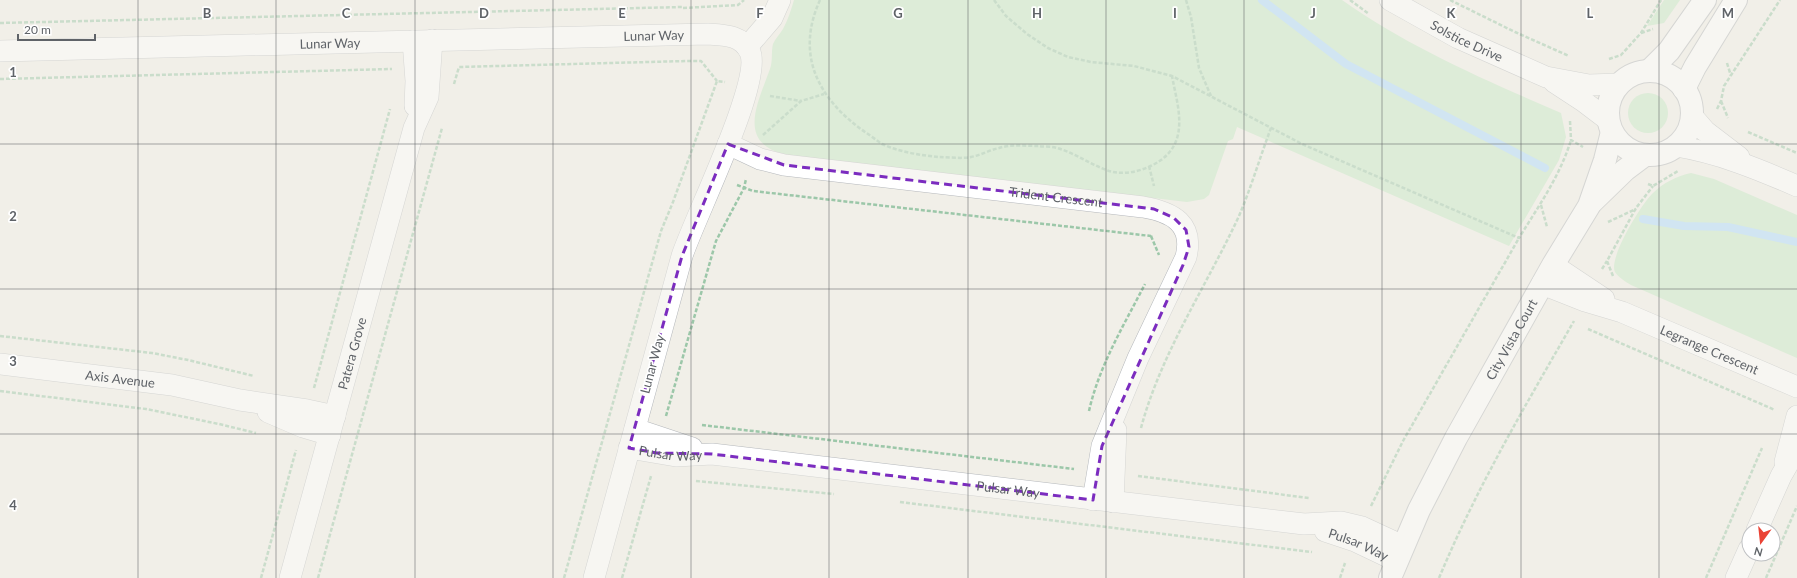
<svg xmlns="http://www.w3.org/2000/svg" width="1797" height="578" font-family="Lato,sans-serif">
	<rect width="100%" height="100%" fill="#f1efe8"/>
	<g fill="#c5e8c5">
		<path d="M 794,0 L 1342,0 C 1410,48 1485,80 1561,113 L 1566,137 L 1559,160 L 1509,246 L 1237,127 L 1233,139 L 1228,141 L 1209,195 L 1204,199 L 1187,202 L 788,155 C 735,144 758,103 770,69 C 773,61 771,52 773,44 C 775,39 780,34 783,29 C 788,20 791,10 794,0 Z"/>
		<polygon points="1664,0 1680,0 1664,23 1647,26"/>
		<circle cx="1648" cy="113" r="20"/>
		<path d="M 1691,173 L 1714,179 L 1797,215 L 1797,358 L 1631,285 C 1626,282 1618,277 1615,272 C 1608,258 1642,203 1653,193 C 1663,183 1677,176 1691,173 Z"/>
	</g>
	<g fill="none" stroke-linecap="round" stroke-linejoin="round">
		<g stroke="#aadaff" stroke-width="8">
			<polyline points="1262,0 1346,64 1545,168"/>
			<polyline points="1643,219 1684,226 1728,227 1797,242"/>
		</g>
		<g stroke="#b5b8bc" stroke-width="22">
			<g id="minor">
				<path id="s1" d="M 1390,0 L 1458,38 L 1546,77 L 1589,85 L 1619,84"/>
				<polyline points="413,41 416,81 415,106"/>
				<polyline points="747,47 772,18 780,0"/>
				<path id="s2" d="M 0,51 L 708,34 C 724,35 742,35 750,52 C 763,81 694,219 682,256 L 594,578"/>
				<polyline points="1554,82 1583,101 1608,120"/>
				<polyline points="1692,116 1705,131 1739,157"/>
				<path id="s3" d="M 728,144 L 760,159 L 784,165 L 1143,207 C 1173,212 1194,224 1186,257 L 1138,358 L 1102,446 L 1093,500"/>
				<path d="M 1676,146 C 1719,153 1758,169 1797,186"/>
				<polyline points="1553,265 1604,299"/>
				<path id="s4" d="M 1542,284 L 1585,301 L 1622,312 L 1797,387"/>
				<path id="s5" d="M 0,364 L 172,385 L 240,400 L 307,410 L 335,416"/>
				<polyline points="268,412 303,427 330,435"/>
				<polyline points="635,429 692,448"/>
				<path id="s6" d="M 629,448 L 676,456 L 712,454 L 1304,524 L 1341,522 L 1362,527 L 1403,546"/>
				<polyline points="1785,462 1797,416"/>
				<polyline points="1113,502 1116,430"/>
				<polyline points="1757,530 1781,476 1797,448"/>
				<path id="s7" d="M 1325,531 L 1355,541 L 1397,561"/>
				<path id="s8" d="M 290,578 L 414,128 L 428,97 L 432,40"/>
				<polyline points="1736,578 1749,549"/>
			</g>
		</g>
		<g stroke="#b5b8bc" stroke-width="24">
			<g id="tertiary">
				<polyline points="1650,70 1669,51 1705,0"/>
				<circle cx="1650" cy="113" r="42"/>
				<polyline points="1684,89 1695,67 1736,0"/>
				<polyline points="1592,202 1625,170 1645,155"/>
				<path id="s9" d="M 1390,578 L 1419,510 L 1456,438 L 1553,265 L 1589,206 L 1605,160 L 1612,132"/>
			</g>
		</g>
		<g stroke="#9cc7a9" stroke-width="2.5" stroke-dasharray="4 2" stroke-linecap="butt">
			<path d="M 820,0 C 795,55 818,99 865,132 C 870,135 876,140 882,144 C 899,152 920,155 938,157 C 948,157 961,159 971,157 C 981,155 990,150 999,148 C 1011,144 1027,146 1039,146 C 1044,147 1051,146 1057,148 C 1075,153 1091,165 1109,171 C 1126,176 1147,170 1161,160 C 1190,139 1177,104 1172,76"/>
			<path d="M 994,0 L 1006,16 L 1027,34 L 1048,48 L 1068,57 L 1091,62 L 1134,66 L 1172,76 L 1302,144 L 1519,238 C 1538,207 1560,176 1571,140"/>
			<polyline points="1186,0 1191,17 1199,68 1211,96"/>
			<polyline points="1350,0 1369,14"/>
			<polyline points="1450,0 1515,32 1569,56"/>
			<polyline points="683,8 738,5 744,0"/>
			<polyline points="0,23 683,7"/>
			<polyline points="1641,33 1653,29"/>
			<polyline points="1609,59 1621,55 1641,33 1661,0"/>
			<polyline points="1727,63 1731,76"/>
			<polyline points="0,79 392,69"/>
			<polyline points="454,84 459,67 686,61 701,61 717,81"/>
			<polyline points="770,96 801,101"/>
			<polyline points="1721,101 1728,118"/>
			<polyline points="1717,109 1721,101 1724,86 1780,0"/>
			<polyline points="1570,121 1571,140 1583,147"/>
			<polyline points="1748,132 1797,153"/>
			<polyline points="763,135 801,101 824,94"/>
			<polyline points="1149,166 1154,186"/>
			<polyline points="1648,184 1653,186 1678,171"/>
			<polyline points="737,185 753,191 1151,236 1151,235"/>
			<polyline points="1541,205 1547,227"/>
			<polyline points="1608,222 1636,209"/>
			<polyline points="1151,236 1159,255"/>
			<polyline points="1602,269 1607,261"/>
			<polyline points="1613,276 1607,261 1636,208 1653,186"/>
			<polyline points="1588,329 1775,410"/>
			<polyline points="0,336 152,353 188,360 254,376"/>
			<polyline points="314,388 390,109"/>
			<polyline points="0,391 146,409 219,424 256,433"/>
			<path d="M 1089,411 C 1099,366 1124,325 1145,284"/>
			<polyline points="666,416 716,241 744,188 746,179"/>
			<polyline points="702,425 1074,469"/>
			<path d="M 1141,428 C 1161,353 1206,287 1239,216 C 1251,188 1260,157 1271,128"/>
			<polyline points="1138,476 1309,498"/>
			<polyline points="696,481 834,494"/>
			<polyline points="900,502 1312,552"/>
			<polyline points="1371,506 1403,441 1519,238"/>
			<polyline points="261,578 296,450"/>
			<polyline points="318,578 442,128"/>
			<polyline points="564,578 661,231 673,202 717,81 725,82"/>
			<polyline points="622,578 651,476"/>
			<polyline points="1340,578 1345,563"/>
			<path d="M 1439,578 C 1477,487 1525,406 1574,321"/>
			<polyline points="1706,578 1762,448"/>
			<polyline points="1766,578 1797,506"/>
		</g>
		<use href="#minor" stroke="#fff" stroke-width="21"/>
		<use href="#tertiary" stroke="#fff" stroke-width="22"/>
	</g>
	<path d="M0 0H1797V578H0ZM 728,144 L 784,165 L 1154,209 L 1174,218 L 1186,230 L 1189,247 L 1183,265 L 1102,446 L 1093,500 L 712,454 L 657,453 L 629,448 L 682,256 Z" fill="#f1efe8" fill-opacity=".55" fill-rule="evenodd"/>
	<path fill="none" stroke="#7b2cbf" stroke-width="3" stroke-dasharray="8 5" stroke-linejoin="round" d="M 728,144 L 784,165 L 1154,209 L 1174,218 L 1186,230 L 1189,247 L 1183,265 L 1102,446 L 1093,500 L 712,454 L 657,453 L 629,448 L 682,256 Z"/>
	<path fill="none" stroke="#5f6368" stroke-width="1" stroke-opacity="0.55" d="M 138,0 L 138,578M 276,0 L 276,578M 415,0 L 415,578M 553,0 L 553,578M 691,0 L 691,578M 829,0 L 829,578M 968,0 L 968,578M 1106,0 L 1106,578M 1244,0 L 1244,578M 1382,0 L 1382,578M 1521,0 L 1521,578M 1659,0 L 1659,578M 0,144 L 1797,144M 0,289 L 1797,289M 0,434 L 1797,434"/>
	<g text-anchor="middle" stroke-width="3.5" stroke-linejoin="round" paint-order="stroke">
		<g font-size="13" fill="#5f6368" stroke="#fff">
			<text dy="5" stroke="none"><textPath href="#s2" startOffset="654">Lunar Way</textPath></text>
			<text dy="5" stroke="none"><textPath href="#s1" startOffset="87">Solstice Drive</textPath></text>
			<text dy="5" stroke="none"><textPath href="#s2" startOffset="330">Lunar Way</textPath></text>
			<text dy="5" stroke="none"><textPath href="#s3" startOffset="334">Trident Crescent</textPath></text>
			<text dy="5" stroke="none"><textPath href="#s9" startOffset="268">City Vista Court</textPath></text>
			<text dy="5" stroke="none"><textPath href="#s4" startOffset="180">Legrange Crescent</textPath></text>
			<text dy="5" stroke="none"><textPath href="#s8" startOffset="233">Patera Grove</textPath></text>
			<text transform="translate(652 364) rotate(-75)" y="5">Lunar Way</text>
			<text dy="5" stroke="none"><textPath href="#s5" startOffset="121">Axis Avenue</textPath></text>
			<text dy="5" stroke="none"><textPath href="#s6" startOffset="42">Pulsar Way</textPath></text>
			<text dy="5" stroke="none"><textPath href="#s6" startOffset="382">Pulsar Way</textPath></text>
			<text dy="5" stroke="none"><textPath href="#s7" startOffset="36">Pulsar Way</textPath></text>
		</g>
	</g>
	<g font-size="13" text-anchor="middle" font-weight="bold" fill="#5f6368" stroke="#fff" stroke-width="3.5" stroke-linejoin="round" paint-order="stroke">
		<text x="207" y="18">B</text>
		<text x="346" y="18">C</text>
		<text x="484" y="18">D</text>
		<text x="622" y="18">E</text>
		<text x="760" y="18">F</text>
		<text x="898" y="18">G</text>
		<text x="1037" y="18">H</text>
		<text x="1175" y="18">I</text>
		<text x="1313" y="18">J</text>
		<text x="1451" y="18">K</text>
		<text x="1590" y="18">L</text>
		<text x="1728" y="18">M</text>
		<text x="13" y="77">1</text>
		<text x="13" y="221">2</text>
		<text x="13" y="366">3</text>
		<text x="13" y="510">4</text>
	</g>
	<g transform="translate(1761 542) rotate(195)"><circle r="19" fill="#ffffff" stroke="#bfc1c3"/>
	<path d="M0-3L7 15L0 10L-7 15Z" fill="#ea4335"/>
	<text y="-6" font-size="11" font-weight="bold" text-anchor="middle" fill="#5f6368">N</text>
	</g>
	<path d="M18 34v6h77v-6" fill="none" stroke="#5f6368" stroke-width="2"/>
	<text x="24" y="34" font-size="12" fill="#5f6368" stroke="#ffffff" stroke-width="3" paint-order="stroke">20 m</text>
</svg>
